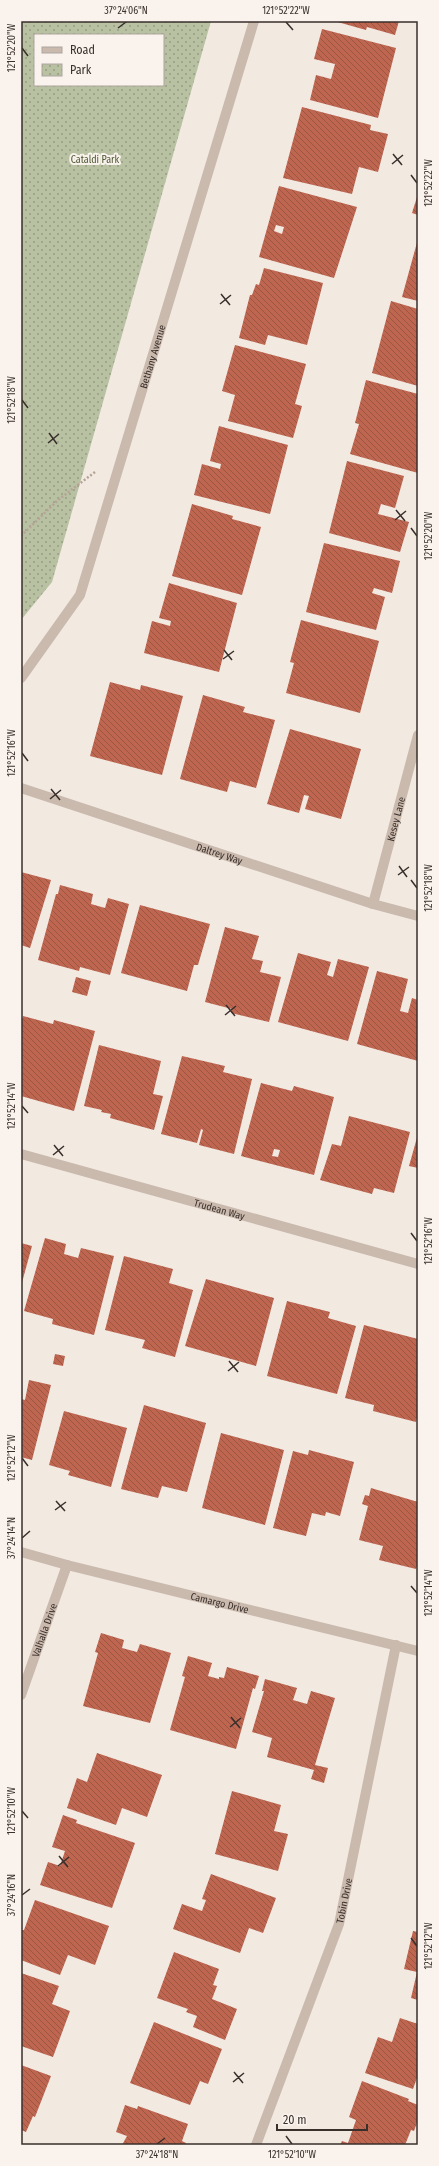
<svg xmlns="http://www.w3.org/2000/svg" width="439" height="2166" font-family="'Fira Sans Condensed',sans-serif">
	<defs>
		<pattern id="park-dots" width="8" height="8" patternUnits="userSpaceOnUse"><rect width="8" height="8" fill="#b8c1a1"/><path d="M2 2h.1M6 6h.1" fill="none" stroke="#979d83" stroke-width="1.8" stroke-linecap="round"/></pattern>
		<pattern id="building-back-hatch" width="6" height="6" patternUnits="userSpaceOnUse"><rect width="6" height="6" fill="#bf6651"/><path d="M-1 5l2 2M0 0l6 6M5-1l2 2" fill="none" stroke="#9c5443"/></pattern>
	</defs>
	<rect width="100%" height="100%" fill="#f2e9e1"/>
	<path fill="url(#park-dots)" fill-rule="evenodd" d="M 21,21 L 211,21 L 52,582 L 21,620 ZM 35,35 L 163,35 L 163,85 L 35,85 Z"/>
	<g fill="url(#building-back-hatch)" fill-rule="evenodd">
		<polygon points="334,21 399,21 395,35 367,27 366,30"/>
		<polygon points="322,29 396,48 378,118 310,100 316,75 331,79 335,64 314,59"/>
		<polygon points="302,107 371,125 370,130 388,134 378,172 359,167 352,194 283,178"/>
		<path d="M 279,186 L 357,207 L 334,278 L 259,257 ZM 276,225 L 284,227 L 282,234 L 274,231 Z"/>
		<polygon points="418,194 418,215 412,213"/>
		<polygon points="418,239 418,301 402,297"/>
		<polygon points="264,268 323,283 307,345 268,335 265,345 239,338 250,295 252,295 256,284 259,285"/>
		<polygon points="391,301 418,309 418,386 372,373"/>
		<polygon points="235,345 306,364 295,404 302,406 293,438 228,421 235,395 222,391"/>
		<polygon points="366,380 418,394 418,473 350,454 359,424 355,423"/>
		<polygon points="219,426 288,445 270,514 194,495 202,464 220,469 221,464 210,461"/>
		<polygon points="347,461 404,476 395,508 381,504 378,514 409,522 400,552 329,533"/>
		<polygon points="192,504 233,516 232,519 261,527 242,595 172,576"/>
		<polygon points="324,543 400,561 392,593 374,588 372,593 385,597 376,630 306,612"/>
		<polygon points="169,583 237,603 219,672 144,653 152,621 170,626 171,621 159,618"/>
		<polygon points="301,620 379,641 360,713 286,693 294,663 290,662"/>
		<polygon points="110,682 140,690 141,685 183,696 162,775 90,756"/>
		<polygon points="203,695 245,707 243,712 275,720 256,788 230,781 227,792 180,779"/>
		<polygon points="290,729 361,749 341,819 305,809 309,796 304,795 299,813 267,804"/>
		<polygon points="21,872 51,880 30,948 21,945"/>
		<polygon points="60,885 93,894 91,904 105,908 108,898 129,904 110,975 80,967 79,971 38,960 56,894 58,894"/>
		<polygon points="140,905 210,924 198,965 194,965 187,991 121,973"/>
		<polygon points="225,927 259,936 252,959 263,961 260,972 281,977 269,1022 231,1013 232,1009 205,1002"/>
		<polygon points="298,953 331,962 327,975 333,977 338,959 369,967 348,1041 278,1022"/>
		<polygon points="377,971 408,979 400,1011 408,1013 412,998 418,1000 418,1061 357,1044"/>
		<polygon points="76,977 91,981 87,996 72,992"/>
		<polygon points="23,1016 53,1024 54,1020 95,1031 74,1111 21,1096 21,1022"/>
		<polygon points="99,1045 161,1061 153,1094 163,1096 154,1130 110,1118 111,1114 101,1112 102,1110 84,1106"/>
		<polygon points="182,1056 225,1066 223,1072 252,1079 234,1154 199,1145 203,1130 201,1129 197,1143 161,1134"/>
		<path d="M 261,1083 L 292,1091 L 294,1086 L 334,1097 L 314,1175 L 241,1156 ZM 274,1149 L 280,1150 L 278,1157 L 272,1156 Z"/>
		<polygon points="349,1116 410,1132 394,1193 374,1188 372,1194 320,1180 332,1144 341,1146"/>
		<polygon points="418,1134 418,1168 409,1166"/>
		<polygon points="45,1238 66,1244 64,1254 78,1258 81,1248 114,1256 94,1335 52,1324 53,1319 24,1311"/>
		<polygon points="21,1243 32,1246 21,1286"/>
		<polygon points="124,1256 173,1269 169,1283 193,1290 175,1357 142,1348 145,1340 105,1330"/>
		<polygon points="206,1279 274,1298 256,1366 185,1346"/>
		<polygon points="287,1301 330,1312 328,1318 356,1326 337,1394 267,1376"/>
		<polygon points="364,1325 418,1339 418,1413 416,1422 373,1411 374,1405 345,1398"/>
		<polygon points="55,1354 65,1356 63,1366 53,1364"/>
		<polygon points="29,1380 51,1385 32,1460 21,1457 21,1399 25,1400"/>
		<polygon points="144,1405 206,1423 187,1492 162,1486 158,1498 121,1489"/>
		<polygon points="64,1411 127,1428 111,1487 68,1475 70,1471 49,1465"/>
		<polygon points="221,1433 284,1450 265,1525 202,1508"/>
		<polygon points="309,1450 354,1462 340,1516 326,1512 325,1516 312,1513 306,1536 273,1528 293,1451 308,1455"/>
		<polygon points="371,1488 418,1502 418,1563 416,1569 379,1560 383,1546 359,1540 368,1506 362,1504 365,1495 369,1496"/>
		<polygon points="101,1633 124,1640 122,1648 137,1652 140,1644 171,1653 150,1723 83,1706 98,1653 95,1652"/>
		<polygon points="188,1656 212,1663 208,1676 219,1679 219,1677 224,1678 227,1667 259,1676 255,1689 253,1688 236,1749 170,1730 185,1677 182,1676"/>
		<polygon points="265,1679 297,1688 293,1700 307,1704 311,1691 335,1698 315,1765 328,1768 324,1783 311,1779 314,1770 267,1757 272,1738 252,1732 264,1691 262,1691"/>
		<polygon points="97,1753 162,1775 147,1817 122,1808 116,1825 67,1808 77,1778 87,1782"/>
		<polygon points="232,1791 281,1805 274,1831 288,1834 278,1871 215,1854"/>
		<polygon points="63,1815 77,1820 76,1823 135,1843 112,1908 40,1885 48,1862 60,1866 65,1851 52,1847"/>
		<polygon points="211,1874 276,1898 263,1933 249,1928 240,1953 173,1929 182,1904 202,1911 206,1900 202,1899"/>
		<polygon points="35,1900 109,1926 95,1965 68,1955 60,1975 21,1960 21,1930 24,1930"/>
		<polygon points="413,1931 418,1932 418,2000 411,1998 417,1972 404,1969"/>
		<polygon points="174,1952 219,1969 213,1985 217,1986 212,1999 237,2009 225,2040 193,2027 197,2016 186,2012 188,2009 157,1998"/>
		<polygon points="21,1973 59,1986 52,2004 70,2011 53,2057 21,2046"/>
		<polygon points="400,2018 418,2024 418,2075 413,2089 365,2073 378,2037 392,2042"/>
		<polygon points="154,2022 222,2049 208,2084 200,2081 190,2105 130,2083"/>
		<polygon points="21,2065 51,2076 35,2117 33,2116 26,2132 21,2130"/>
		<polygon points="362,2081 409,2099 408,2101 418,2105 418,2120 414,2131 411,2130 405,2145 340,2145 342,2141 348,2143 356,2120 349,2117"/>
		<polygon points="125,2105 137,2109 138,2106 188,2124 182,2141 186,2143 185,2145 122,2145 127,2136 116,2132"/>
	</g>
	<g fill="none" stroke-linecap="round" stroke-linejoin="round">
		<polyline stroke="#b6a397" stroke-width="2.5" stroke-dasharray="2 2" stroke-linecap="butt" points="21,536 58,500 95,472"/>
		<g stroke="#cab9ad" stroke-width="10">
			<path id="s1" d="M 21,678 L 80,595 L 254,21"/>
			<path id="s2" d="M 21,788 L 373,904 L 418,916"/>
			<path id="s3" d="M 373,904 L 418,735"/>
			<path id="s4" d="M 21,1154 L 418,1264"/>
			<path id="s5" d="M 21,1552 L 67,1565 L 418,1651"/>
			<path id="s6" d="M 21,1695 L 67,1565"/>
			<path id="s7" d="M 256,2145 L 339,1924 L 396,1645"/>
		</g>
	</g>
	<path fill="none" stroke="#392f2b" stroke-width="1.5" d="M 286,22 L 293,30M 118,28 L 126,22M 22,48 L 28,56M 393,154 L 402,165M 392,164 L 403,155M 411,175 L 417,183M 221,294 L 230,305M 220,304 L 231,295M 22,400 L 28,408M 49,433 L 57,444M 48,443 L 59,434M 396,510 L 405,521M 395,520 L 406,511M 411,528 L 417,536M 224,650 L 232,660M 223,659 L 234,651M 22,753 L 28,761M 51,789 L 60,800M 50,799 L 61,790M 399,866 L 407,877M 398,875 L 409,867M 411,880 L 417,888M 226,1005 L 235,1016M 225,1015 L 236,1006M 22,1106 L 28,1113M 54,1145 L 63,1156M 53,1155 L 64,1146M 411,1233 L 417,1241M 229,1361 L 238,1372M 228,1371 L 239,1362M 22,1458 L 28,1466M 56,1501 L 65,1511M 55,1510 L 66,1502M 22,1538 L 30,1531M 411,1586 L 417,1593M 231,1717 L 240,1728M 230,1727 L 241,1718M 22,1811 L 28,1818M 59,1856 L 68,1867M 58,1866 L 69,1857M 22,1895 L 30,1889M 411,1938 L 417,1946M 234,2072 L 243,2083M 233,2082 L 244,2073M 286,2136 L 292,2144M 157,2144 L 165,2138"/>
	<g text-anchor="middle" stroke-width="4" stroke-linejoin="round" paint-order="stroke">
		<g font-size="10" fill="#4a5630" stroke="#faf3ed">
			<text x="95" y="163">Cataldi Park</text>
		</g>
		<g font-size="10" fill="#392f2b" stroke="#faf3ed">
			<text dy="4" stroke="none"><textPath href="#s1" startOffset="351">Bethany Avenue</textPath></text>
			<text dy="4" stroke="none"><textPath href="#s3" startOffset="88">Kesey Lane</textPath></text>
			<text dy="4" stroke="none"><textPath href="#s2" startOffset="209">Daltrey Way</textPath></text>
			<text dy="4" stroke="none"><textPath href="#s4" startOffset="206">Trudean Way</textPath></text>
			<text dy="4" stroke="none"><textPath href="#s5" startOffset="205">Camargo Drive</textPath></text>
			<text dy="4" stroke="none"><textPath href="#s6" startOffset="69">Valhalla Drive</textPath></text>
			<text dy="4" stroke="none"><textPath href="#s7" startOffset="260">Tobin Drive</textPath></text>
		</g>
	</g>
	<rect width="439" height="2166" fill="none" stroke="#faf3ed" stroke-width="44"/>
	<rect x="34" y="34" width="130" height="52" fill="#faf3ed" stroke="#ada59f"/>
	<rect x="42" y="47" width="20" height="6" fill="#cab9ad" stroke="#ada59f"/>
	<text x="70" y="54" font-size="12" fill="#392f2b">Road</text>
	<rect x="42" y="64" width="20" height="12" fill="url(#park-dots)" stroke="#ada59f"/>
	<text x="70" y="74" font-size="12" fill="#392f2b">Park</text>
	<path d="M277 2124v6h90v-6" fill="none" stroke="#392f2b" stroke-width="2"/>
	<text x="283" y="2124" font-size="12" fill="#392f2b" stroke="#faf3ed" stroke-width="3" paint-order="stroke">20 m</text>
	<rect x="22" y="22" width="395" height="2122" fill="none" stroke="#392f2b" stroke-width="1.5"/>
	<g font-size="10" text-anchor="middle" fill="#392f2b">
		<text x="126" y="14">37°24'06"N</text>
		<text x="286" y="14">121°52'22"W</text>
		<text transform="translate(11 48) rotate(-90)" y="4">121°52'20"W</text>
		<text transform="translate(428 183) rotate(-90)" y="4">121°52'22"W</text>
		<text transform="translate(11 400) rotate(-90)" y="4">121°52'18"W</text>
		<text transform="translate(428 536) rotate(-90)" y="4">121°52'20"W</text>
		<text transform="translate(11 753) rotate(-90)" y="4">121°52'16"W</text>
		<text transform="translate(428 888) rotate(-90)" y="4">121°52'18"W</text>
		<text transform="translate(11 1106) rotate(-90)" y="4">121°52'14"W</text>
		<text transform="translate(428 1241) rotate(-90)" y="4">121°52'16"W</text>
		<text transform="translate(11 1458) rotate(-90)" y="4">121°52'12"W</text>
		<text transform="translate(11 1538) rotate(-90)" y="4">37°24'14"N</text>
		<text transform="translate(428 1593) rotate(-90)" y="4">121°52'14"W</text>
		<text transform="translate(11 1811) rotate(-90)" y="4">121°52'10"W</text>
		<text transform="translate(11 1895) rotate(-90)" y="4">37°24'16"N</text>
		<text transform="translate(428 1946) rotate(-90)" y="4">121°52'12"W</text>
		<text x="157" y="2158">37°24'18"N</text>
		<text x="292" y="2158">121°52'10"W</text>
	</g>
</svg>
